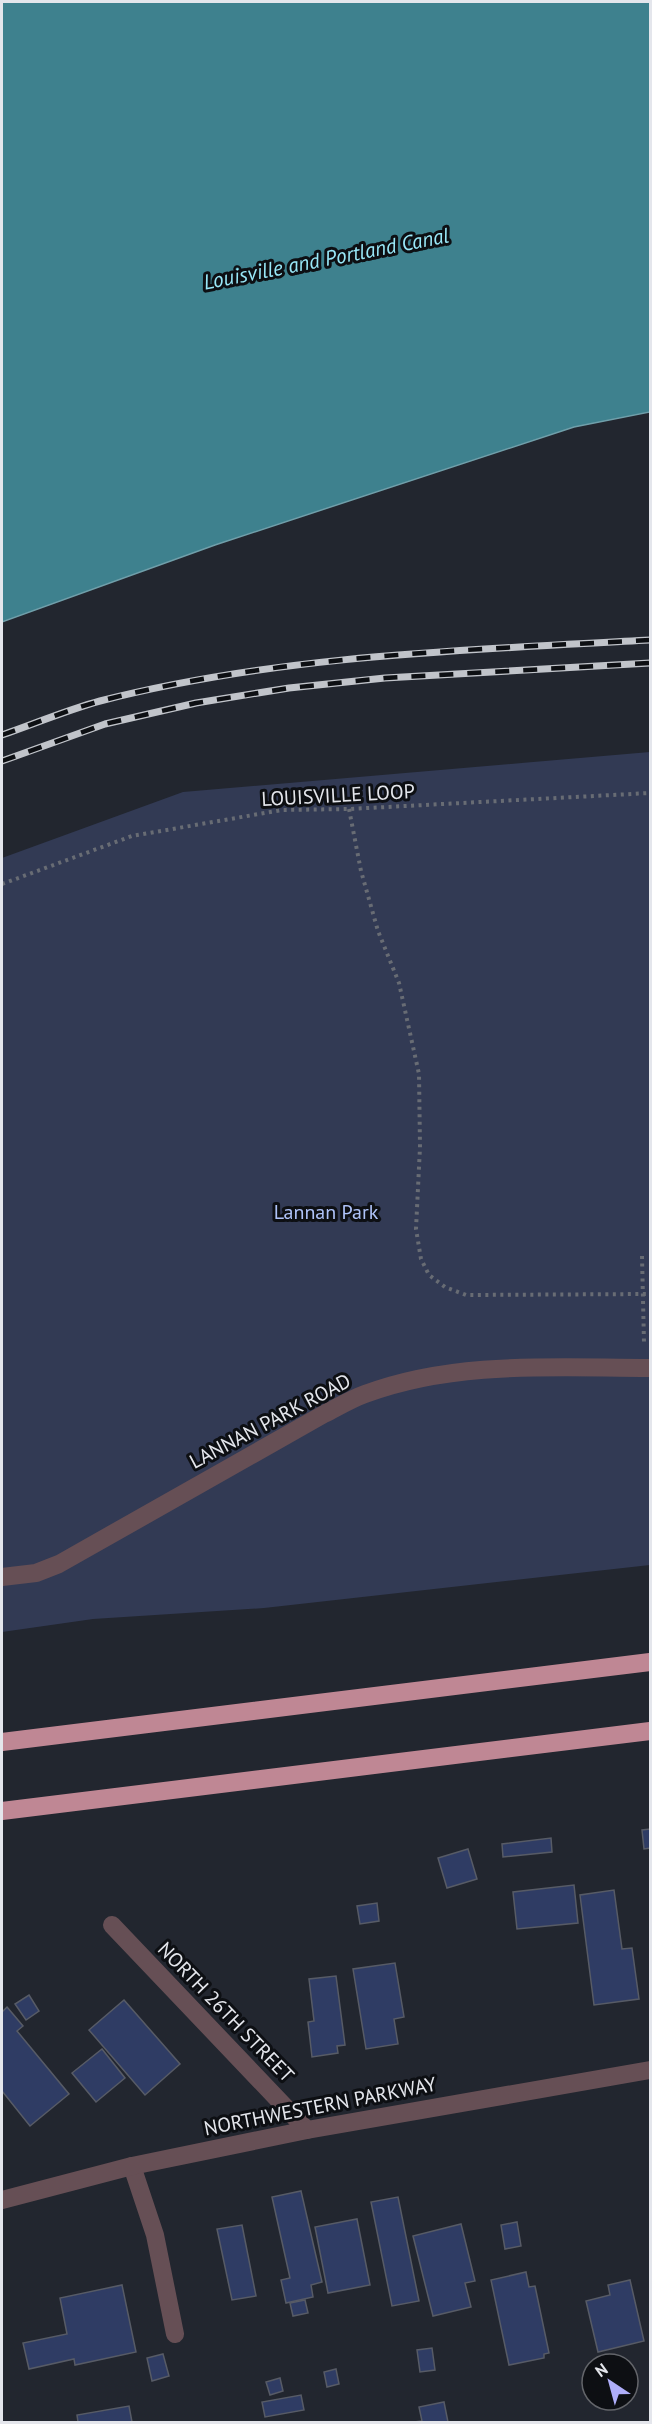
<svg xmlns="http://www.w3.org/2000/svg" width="652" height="2424" font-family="'PT Sans',sans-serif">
	<rect width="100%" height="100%" fill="#22262f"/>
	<polygon fill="#323a54" points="650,752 650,1565 264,1608 93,1619 2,1632 2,858 183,792"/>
	<polygon fill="#3e818e" stroke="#709faa" stroke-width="1.5" points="2,2 650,2 650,412 574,427 215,545 2,622"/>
	<g fill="#2f3c64" stroke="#575b66" stroke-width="1.5">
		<polygon points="650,1829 650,1848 644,1849 642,1830"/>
		<polygon points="551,1838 552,1852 503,1857 502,1844"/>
		<polygon points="468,1849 477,1879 447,1888 438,1858"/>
		<polygon points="574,1885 578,1923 517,1929 513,1892"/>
		<polygon points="614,1890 622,1949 632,1948 639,1999 594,2005 580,1895"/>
		<polygon points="377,1903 379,1921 360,1924 357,1906"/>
		<polygon points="395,1963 404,2017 394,2019 398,2044 366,2049 353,1969"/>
		<polygon points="336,1976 345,2045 337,2046 338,2053 312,2057 308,2022 314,2021 309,1979"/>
		<polygon points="29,1995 39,2011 26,2020 15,2004"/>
		<polygon points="124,2000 180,2064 145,2095 89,2030"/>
		<polygon points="7,2007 23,2026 17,2031 69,2094 30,2126 2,2091 2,2012"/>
		<polygon points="102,2049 125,2078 96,2102 72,2073"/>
		<polygon points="301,2191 322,2282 311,2285 313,2297 286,2303 281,2280 290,2278 272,2197"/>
		<polygon points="398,2197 419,2301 392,2306 371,2202"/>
		<polygon points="357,2219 370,2285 328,2293 315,2227"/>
		<polygon points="517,2222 521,2246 505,2249 501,2225"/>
		<polygon points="461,2224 475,2281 465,2283 471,2307 433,2316 413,2236"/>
		<polygon points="242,2225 256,2296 232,2300 217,2229"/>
		<polygon points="526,2272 529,2287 535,2286 549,2353 544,2354 544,2358 509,2365 491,2280"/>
		<polygon points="630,2280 644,2341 598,2352 586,2301 610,2295 608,2285"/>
		<polygon points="122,2285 136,2352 75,2365 74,2359 29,2369 23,2343 67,2334 60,2298"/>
		<polygon points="305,2300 308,2313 293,2316 290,2303"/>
		<polygon points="432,2348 435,2370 420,2372 417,2350"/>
		<polygon points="163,2354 169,2376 152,2381 147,2358"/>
		<polygon points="336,2369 339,2384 327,2387 324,2372"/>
		<polygon points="280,2378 283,2391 270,2395 266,2382"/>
		<polygon points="301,2395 304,2410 265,2417 262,2402"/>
		<polygon points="444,2402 448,2422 414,2422 422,2421 419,2407"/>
		<polygon points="129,2406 132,2422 78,2422 77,2415"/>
	</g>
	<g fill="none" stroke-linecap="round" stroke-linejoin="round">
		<g stroke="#686c74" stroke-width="4" stroke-dasharray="3 4.5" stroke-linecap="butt">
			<polyline points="349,809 361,871 378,931 399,983 419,1074 420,1147 416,1229 421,1259 429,1275 445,1287 466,1295 650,1294"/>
			<polyline points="2,884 132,836 282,810 349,809 650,793"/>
			<polyline points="642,1256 644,1343"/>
		</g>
		<polyline stroke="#664f55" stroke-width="18" points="132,2166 155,2235 175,2334"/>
		<g stroke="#664f55" stroke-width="18">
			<path d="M 2,1577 L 36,1573 L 59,1564 L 324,1414 C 338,1407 351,1399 365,1394 C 456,1360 556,1368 650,1368"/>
			<polyline points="112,1925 307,2130"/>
			<polyline points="2,2200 132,2166 307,2130 650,2070"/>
		</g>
		<g stroke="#bf8794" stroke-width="18">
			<polyline points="2,1742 650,1662"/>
			<polyline points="2,1811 650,1731"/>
		</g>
		<g stroke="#c1c4ca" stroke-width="7">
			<g id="rail">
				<path d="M 2,735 C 34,724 67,710 100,701 C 280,655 466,650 650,640"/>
				<polyline points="2,761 105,724 196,703 289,688 385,678 650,663"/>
			</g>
		</g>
		<use href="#rail" stroke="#0d0f13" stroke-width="4.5" stroke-dasharray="14" stroke-linecap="butt"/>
	</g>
	<g text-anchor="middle" stroke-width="6" stroke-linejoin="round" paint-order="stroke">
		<g font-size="20" fill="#e4e6ec" stroke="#0d0f13">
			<text transform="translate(338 795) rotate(-3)" y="7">LOUISVILLE LOOP</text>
			<text transform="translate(270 1421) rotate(-28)" y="7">LANNAN PARK ROAD</text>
			<text transform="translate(226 2012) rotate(46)" y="7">NORTH 26TH STREET</text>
			<text transform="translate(320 2106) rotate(-11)" y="7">NORTHWESTERN PARKWAY</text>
		</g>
		<g font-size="20" fill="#afc3f9" stroke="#0d0f13">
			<text x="326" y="1219">Lannan Park</text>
		</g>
		<g font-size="21" font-style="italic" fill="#99e8f8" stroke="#0d0f13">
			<text transform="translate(326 259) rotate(-11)" y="7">Louisville and Portland Canal</text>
		</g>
	</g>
	<rect width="652" height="2424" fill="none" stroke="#e4e6ec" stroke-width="6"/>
	<g transform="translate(610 2382) rotate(324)"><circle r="28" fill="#0d0f13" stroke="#63656a" stroke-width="1.5"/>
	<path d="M0-4.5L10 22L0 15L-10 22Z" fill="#afaefa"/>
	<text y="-9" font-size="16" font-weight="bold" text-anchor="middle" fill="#e4e6ec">N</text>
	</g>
</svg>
